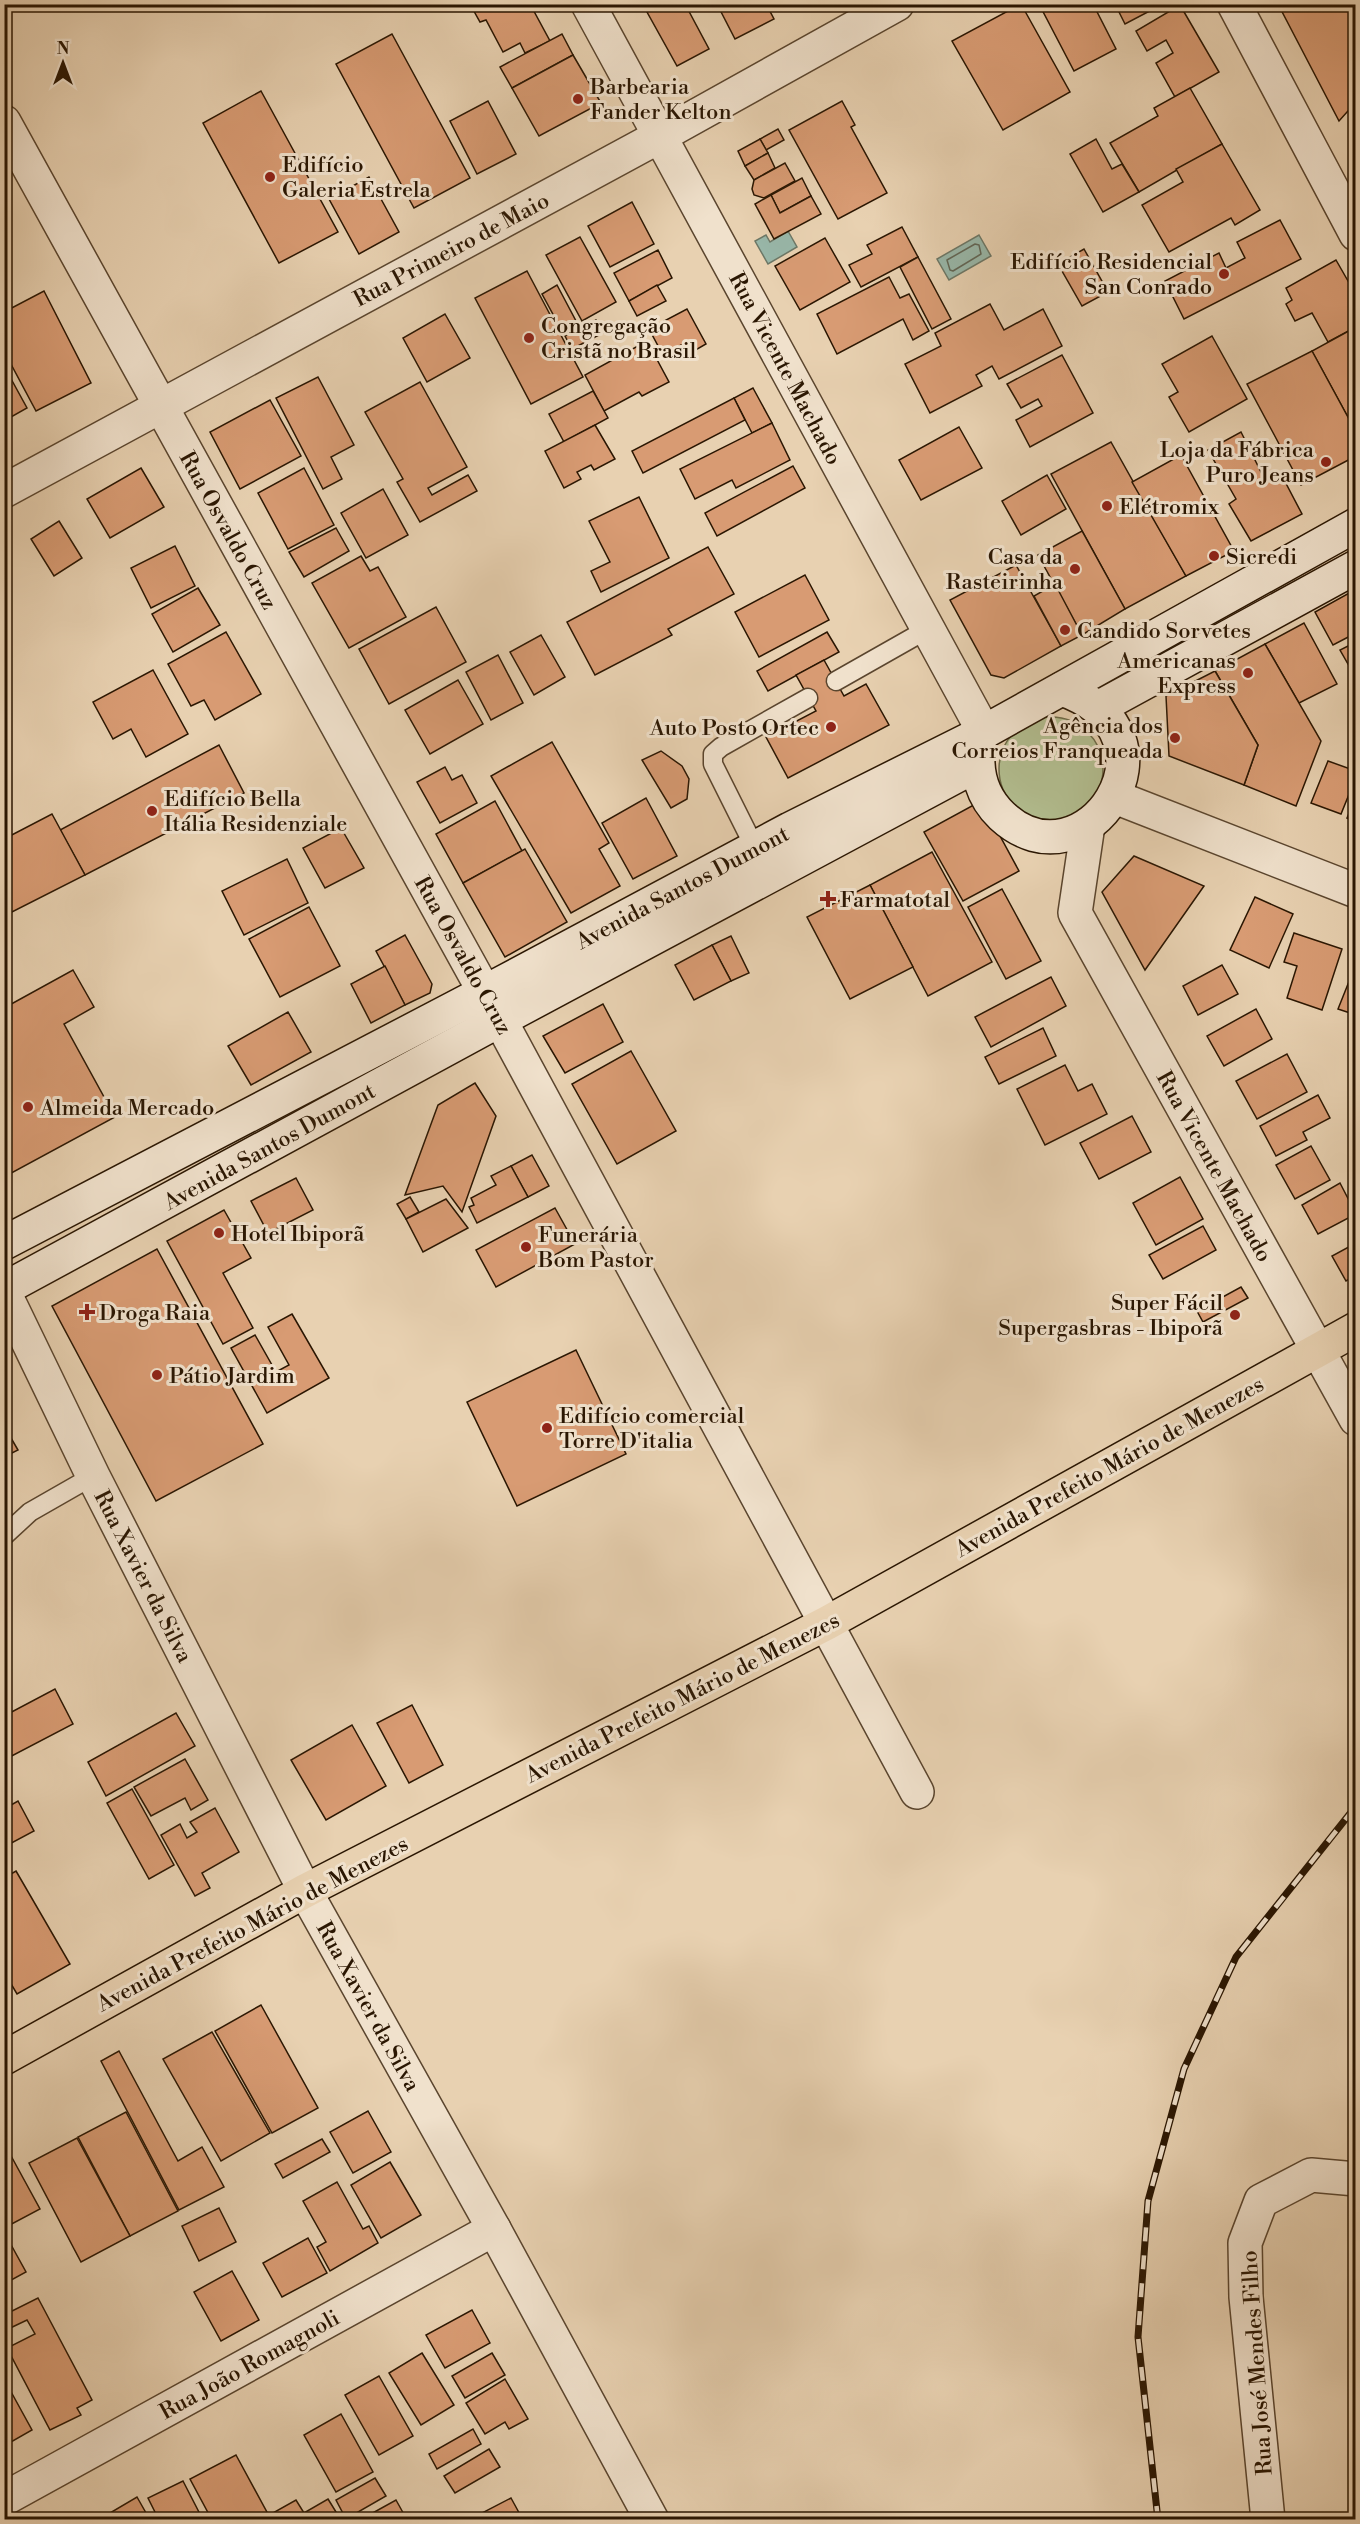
<svg xmlns="http://www.w3.org/2000/svg" width="1360" height="2524" font-family="'Libre Bodoni',serif">
	<rect width="100%" height="100%" fill="#e8d1b1"/>
	<filter id="stains"><feTurbulence type="fractalNoise" baseFrequency=".00333" numOctaves="4"/><feColorMatrix values="0 0 0 0 .2 0 0 0 0 .09 0 0 0 0 .02 0 0 0 .5 -.17"/></filter>
	<radialGradient id="worn" r=".72"><stop offset=".6" stop-color="#630" stop-opacity="0"/><stop offset="1" stop-color="#630" stop-opacity=".3"/></radialGradient>
	<circle fill="#b2bd8f" stroke="#6e6a48" stroke-width="1.5" cx="1051" cy="769" r="52"/>
	<g fill="#98b7a9" stroke="#6c7766" stroke-width="1.5">
		<polygon points="788,231 797,247 768,264 755,241 766,235 770,242"/>
		<polygon points="979,235 991,256 949,280 937,259"/>
	</g>
	<g fill="none" stroke-linecap="round" stroke-linejoin="round">
		<polygon stroke="#616656" stroke-width="1.5" points="975,244 979,245 981,254 953,271 950,270 947,260"/>
	</g>
	<g fill="#d89b73" stroke="#2a1602" stroke-width="1.5">
		<polygon points="470,4 530,4 550,41 525,53 520,43 503,52 486,20 480,22"/>
		<polygon points="662,4 685,4 709,49 677,66 647,12"/>
		<polygon points="717,4 766,4 774,19 735,39"/>
		<polygon points="1021,4 1070,92 1003,130 952,41"/>
		<polygon points="1039,4 1093,4 1116,49 1074,71"/>
		<polygon points="1115,4 1163,4 1125,24"/>
		<polygon points="1278,4 1356,4 1356,102 1339,121"/>
		<polygon points="1180,5 1219,72 1175,97 1156,63 1173,53 1166,40 1147,51 1136,31"/>
		<polygon points="392,34 470,178 414,208 336,64"/>
		<polygon points="562,34 573,55 512,88 500,67"/>
		<polygon points="573,55 601,103 539,136 512,88"/>
		<polygon points="1190,88 1222,144 1139,192 1110,143 1158,116 1154,108"/>
		<polygon points="261,91 338,232 279,263 203,123"/>
		<polygon points="488,101 516,154 477,174 450,121"/>
		<polygon points="842,101 855,125 851,127 887,193 838,219 789,130"/>
		<polygon points="778,129 784,140 766,150 760,139"/>
		<polygon points="760,139 768,153 745,166 738,151"/>
		<polygon points="1096,139 1112,169 1122,164 1139,192 1103,212 1070,154"/>
		<polygon points="1222,144 1260,210 1235,225 1231,218 1169,252 1142,205 1183,182 1176,169"/>
		<polygon points="768,153 775,168 754,180 745,166"/>
		<polygon points="785,163 795,181 764,198 754,195 752,189 754,180"/>
		<polygon points="369,177 399,232 359,254 329,199"/>
		<polygon points="802,178 811,196 780,213 771,195"/>
		<polygon points="771,195 780,213 811,196 821,214 774,239 755,204"/>
		<polygon points="632,202 654,244 610,267 588,226"/>
		<polygon points="1280,220 1301,259 1184,319 1165,281 1219,253 1226,268 1245,258 1237,242"/>
		<polygon points="902,227 918,257 861,287 849,265 872,254 867,245"/>
		<polygon points="580,237 616,302 582,321 546,255"/>
		<polygon points="825,238 850,282 800,310 775,266"/>
		<polygon points="1084,249 1108,292 1082,306 1058,264"/>
		<polygon points="658,250 672,278 629,301 614,273"/>
		<polygon points="918,257 951,319 932,329 900,267"/>
		<polygon points="1336,260 1356,295 1356,327 1328,342 1312,313 1295,321 1286,304 1292,300 1286,288"/>
		<polygon points="527,271 583,377 531,404 475,298"/>
		<polygon points="889,277 900,298 909,294 929,331 913,340 903,319 837,354 817,314"/>
		<polygon points="557,285 576,321 561,329 542,294"/>
		<polygon points="657,285 666,301 637,316 629,301"/>
		<polygon points="44,291 91,383 36,411 4,351 4,312"/>
		<polygon points="990,304 1004,330 1043,309 1062,346 999,379 992,366 976,375 982,386 930,413 905,364 941,346 935,333"/>
		<polygon points="687,309 706,344 687,355 681,345 663,355 649,329"/>
		<polygon points="445,314 470,358 427,382 403,338"/>
		<polygon points="596,320 603,333 572,349 565,336"/>
		<polygon points="1356,327 1356,432 1312,351"/>
		<polygon points="1212,336 1247,399 1189,432 1169,397 1178,392 1162,364"/>
		<polygon points="647,341 669,382 642,396 639,392 604,411 585,375"/>
		<polygon points="1312,351 1356,432 1356,456 1301,485 1247,384"/>
		<polygon points="1062,355 1093,413 1030,447 1016,420 1042,406 1038,399 1021,408 1007,384"/>
		<polygon points="4,366 27,408 4,421"/>
		<polygon points="318,377 354,445 331,457 342,479 323,489 276,398"/>
		<polygon points="420,382 467,467 428,488 432,495 468,475 477,491 420,522 397,482 403,479 365,412"/>
		<polygon points="753,388 772,423 752,433 734,398"/>
		<polygon points="593,391 608,418 564,442 549,414"/>
		<polygon points="734,398 745,420 643,473 632,451"/>
		<polygon points="270,400 301,456 240,489 210,432"/>
		<polygon points="772,423 790,460 736,488 732,480 695,499 680,469"/>
		<polygon points="595,425 615,459 594,470 591,465 577,472 581,479 564,488 545,451"/>
		<polygon points="959,427 982,468 921,500 899,460"/>
		<polygon points="1241,432 1266,482 1281,474 1302,514 1251,541 1229,504 1236,499 1208,450"/>
		<polygon points="1111,442 1186,576 1125,609 1051,474"/>
		<polygon points="1181,455 1234,551 1186,576 1132,482"/>
		<polygon points="793,466 805,488 717,536 705,513"/>
		<polygon points="141,468 164,507 110,538 87,499"/>
		<polygon points="304,468 334,525 288,549 258,493"/>
		<polygon points="1047,475 1066,509 1021,535 1002,501"/>
		<polygon points="383,489 408,535 366,558 341,513"/>
		<polygon points="639,497 669,558 601,592 591,571 610,562 589,521"/>
		<polygon points="59,521 82,558 54,576 31,539"/>
		<polygon points="336,528 349,551 304,577 289,552"/>
		<polygon points="1082,531 1125,609 1082,635 1038,555"/>
		<polygon points="175,546 195,586 151,608 131,568"/>
		<polygon points="708,547 734,594 668,629 672,635 595,675 567,622"/>
		<polygon points="361,556 370,571 378,567 406,617 349,648 312,583"/>
		<polygon points="1016,565 1061,646 1004,678 991,675 950,600"/>
		<polygon points="805,575 829,620 759,657 735,612"/>
		<polygon points="1055,584 1082,635 1061,646 1034,596"/>
		<polygon points="198,588 220,625 173,652 152,614"/>
		<polygon points="1351,592 1356,601 1356,633 1333,645 1315,612"/>
		<polygon points="436,607 466,662 389,704 359,649"/>
		<polygon points="1304,623 1337,684 1299,703 1265,644"/>
		<polygon points="226,632 261,694 215,720 204,700 191,706 168,664"/>
		<polygon points="827,632 839,652 768,691 757,671"/>
		<polygon points="541,635 565,677 534,695 510,652"/>
		<polygon points="1356,642 1356,678 1340,650"/>
		<polygon points="1265,644 1321,741 1296,806 1244,785 1258,745 1215,671"/>
		<polygon points="498,655 523,703 491,720 466,672"/>
		<polygon points="824,660 844,696 866,684 889,725 788,778 766,737 816,711 796,675"/>
		<polygon points="153,670 188,734 146,757 131,729 113,739 93,702"/>
		<polygon points="1215,671 1258,745 1244,785 1169,756 1166,696"/>
		<polygon points="458,680 483,724 430,754 405,710"/>
		<polygon points="552,742 609,843 599,849 620,886 571,913 491,776"/>
		<polygon points="219,745 244,793 85,875 60,830"/>
		<polygon points="661,751 682,766 689,779 687,799 671,808 642,760"/>
		<polygon points="1328,761 1356,771 1356,777 1341,814 1311,803"/>
		<polygon points="445,767 452,780 462,775 477,803 440,823 417,782"/>
		<polygon points="1356,796 1356,822 1347,818"/>
		<polygon points="646,798 677,856 633,879 602,823"/>
		<polygon points="495,801 522,851 463,883 436,834"/>
		<polygon points="981,801 1019,871 963,901 924,832"/>
		<polygon points="52,814 85,875 4,916 4,839"/>
		<polygon points="341,828 364,868 325,888 303,848"/>
		<polygon points="525,849 567,922 505,957 463,883"/>
		<polygon points="932,852 992,962 928,996 870,885"/>
		<polygon points="1134,856 1204,886 1145,970 1102,892"/>
		<polygon points="287,859 308,903 244,935 222,891"/>
		<polygon points="870,885 913,967 850,999 807,917"/>
		<polygon points="1002,889 1041,961 1006,979 968,907"/>
		<polygon points="1255,897 1293,914 1269,968 1230,950"/>
		<polygon points="309,907 340,966 280,997 249,939"/>
		<polygon points="1294,933 1342,949 1322,1010 1287,998 1297,966 1284,962"/>
		<polygon points="405,935 432,984 430,993 405,1005 376,951"/>
		<polygon points="731,936 749,973 731,981 712,945"/>
		<polygon points="712,945 731,981 694,1000 675,965"/>
		<polygon points="1356,964 1356,1015 1338,1009"/>
		<polygon points="1222,965 1238,994 1198,1015 1183,986"/>
		<polygon points="385,966 405,1005 371,1023 351,984"/>
		<polygon points="73,970 94,1007 64,1024 115,1117 4,1177 4,1008"/>
		<polygon points="1051,977 1066,1006 991,1047 975,1017"/>
		<polygon points="603,1004 623,1042 565,1073 543,1036"/>
		<polygon points="1256,1009 1272,1039 1224,1066 1207,1036"/>
		<polygon points="288,1012 311,1052 251,1085 228,1046"/>
		<polygon points="1043,1028 1056,1056 999,1084 985,1057"/>
		<polygon points="631,1051 676,1131 617,1164 572,1084"/>
		<polygon points="1287,1054 1307,1092 1257,1119 1236,1081"/>
		<polygon points="1065,1065 1078,1091 1092,1084 1107,1114 1045,1145 1017,1089"/>
		<polygon points="475,1083 496,1116 462,1212 443,1186 405,1195 438,1105"/>
		<polygon points="1318,1095 1330,1118 1303,1132 1307,1140 1276,1156 1260,1126"/>
		<polygon points="1132,1116 1151,1152 1099,1179 1080,1143"/>
		<polygon points="1311,1146 1330,1180 1295,1199 1276,1165"/>
		<polygon points="532,1155 549,1186 528,1197 511,1166"/>
		<polygon points="511,1166 528,1197 477,1223 469,1207 474,1205 471,1198 496,1185 491,1176"/>
		<polygon points="1180,1177 1203,1219 1156,1245 1133,1203"/>
		<polygon points="296,1178 313,1210 268,1233 251,1201"/>
		<polygon points="1340,1183 1356,1214 1318,1234 1302,1205"/>
		<polygon points="410,1197 419,1212 406,1219 397,1204"/>
		<polygon points="446,1199 468,1228 423,1252 406,1219"/>
		<polygon points="555,1208 575,1244 496,1287 476,1250"/>
		<polygon points="224,1210 251,1258 223,1273 253,1328 223,1344 167,1241"/>
		<polygon points="1203,1226 1216,1250 1163,1279 1149,1255"/>
		<polygon points="1356,1243 1356,1275 1346,1281 1332,1256"/>
		<polygon points="157,1249 263,1444 156,1501 52,1306"/>
		<polygon points="1241,1287 1248,1298 1203,1322 1197,1311"/>
		<polygon points="292,1314 329,1378 267,1413 231,1348 255,1335 276,1372 289,1365 268,1327"/>
		<polygon points="576,1350 626,1454 517,1506 467,1402"/>
		<polygon points="4,1426 18,1450 4,1457"/>
		<polygon points="55,1689 73,1724 4,1760 4,1716"/>
		<polygon points="412,1705 443,1765 409,1783 377,1723"/>
		<polygon points="176,1713 195,1746 106,1796 88,1762"/>
		<polygon points="352,1725 386,1786 326,1820 291,1760"/>
		<polygon points="185,1759 208,1800 191,1810 185,1798 151,1816 134,1787"/>
		<polygon points="132,1789 174,1865 149,1879 107,1803"/>
		<polygon points="18,1801 34,1831 4,1847 4,1809"/>
		<polygon points="215,1808 239,1852 202,1873 210,1888 195,1896 161,1835 180,1824 187,1838 197,1832 190,1822"/>
		<polygon points="16,1871 70,1964 17,1994 4,1972 4,1958 10,1955 4,1946 4,1878"/>
		<polygon points="261,2005 318,2108 272,2133 215,2031"/>
		<polygon points="212,2032 270,2133 221,2161 163,2059"/>
		<polygon points="119,2051 178,2161 202,2147 224,2187 179,2210 101,2061"/>
		<polygon points="368,2111 391,2152 353,2173 330,2132"/>
		<polygon points="126,2112 178,2211 130,2236 78,2137"/>
		<polygon points="77,2138 130,2236 81,2262 29,2163"/>
		<polygon points="322,2139 330,2152 283,2178 275,2164"/>
		<polygon points="4,2143 40,2209 6,2227 4,2224"/>
		<polygon points="390,2162 421,2215 381,2238 351,2185"/>
		<polygon points="337,2182 363,2229 369,2226 378,2243 330,2271 317,2247 326,2242 303,2201"/>
		<polygon points="219,2208 236,2242 199,2261 182,2226"/>
		<polygon points="4,2232 26,2272 4,2284"/>
		<polygon points="308,2238 327,2273 282,2297 263,2263"/>
		<polygon points="232,2271 259,2320 221,2341 194,2292"/>
		<polygon points="38,2298 92,2400 77,2408 81,2415 50,2430 7,2348 35,2334 27,2320 4,2331 4,2315"/>
		<polygon points="472,2310 490,2343 445,2368 426,2335"/>
		<polygon points="422,2353 454,2405 421,2425 389,2373"/>
		<polygon points="492,2353 505,2375 465,2398 452,2376"/>
		<polygon points="379,2376 413,2436 379,2455 345,2395"/>
		<polygon points="4,2379 32,2430 4,2446"/>
		<polygon points="505,2379 528,2419 509,2429 505,2422 485,2434 466,2403"/>
		<polygon points="341,2414 373,2472 336,2492 304,2435"/>
		<polygon points="473,2429 481,2444 437,2469 429,2454"/>
		<polygon points="489,2449 500,2467 455,2493 444,2476"/>
		<polygon points="236,2455 268,2514 259,2520 212,2520 190,2479"/>
		<polygon points="375,2478 386,2496 346,2519 336,2500"/>
		<polygon points="183,2481 203,2520 159,2520 148,2498"/>
		<polygon points="137,2497 150,2520 98,2520"/>
		<polygon points="511,2498 523,2520 480,2520 478,2515"/>
		<polygon points="328,2499 341,2520 274,2520 271,2514 296,2500 304,2513"/>
		<polygon points="396,2500 406,2518 360,2520"/>
	</g>
	<g fill="none" stroke-linecap="round" stroke-linejoin="round">
		<g stroke="#5a452e" stroke-width="21">
			<g id="lane">
				<polyline points="836,681 926,630"/>
				<polyline points="755,848 713,764 713,754 721,747 808,698"/>
				<polyline points="4,1536 30,1512 93,1476"/>
			</g>
		</g>
		<g stroke="#5a452e" stroke-width="36">
			<g id="street">
				<polyline points="588,4 984,732"/>
				<polyline points="1234,4 1356,234"/>
				<polyline points="4,122 500,1020 917,1792"/>
				<polyline points="4,491 660,136 897,4"/>
				<polyline points="1115,797 1356,891"/>
				<polyline points="1088,825 1075,913 1356,1419"/>
				<polyline points="4,1292 93,1476 305,1891 494,2229 652,2520"/>
				<polyline points="4,2499 494,2229"/>
				<polyline points="1268,2520 1246,2297 1245,2243 1261,2201 1311,2175 1356,2179"/>
			</g>
		</g>
		<g stroke="#2a1602" stroke-width="36">
			<g id="secondary">
				<polyline points="1098,708 1356,567"/>
				<path d="M 979,745 C 975,772 982,797 1002,816 C 1085,893 1192,735 1062,689"/>
				<polyline points="4,1243 485,992 790,829 984,732 1356,525"/>
				<polyline points="4,1289 500,1020 977,765"/>
			</g>
		</g>
		<g stroke="#2a1602" stroke-width="36">
			<polyline id="primary" points="4,2058 305,1891 827,1623 1356,1329"/>
		</g>
		<use href="#lane" stroke="#f0e1cc" stroke-width="18"/>
		<use href="#street" stroke="#f0e1cc" stroke-width="33"/>
		<use href="#secondary" stroke="#f0e1cc" stroke-width="33"/>
		<use href="#primary" stroke="#e8d1b1" stroke-width="33"/>
		<g stroke="#2a1602" stroke-width="7">
			<polyline id="rail" points="1158,2520 1138,2337 1148,2201 1184,2069 1236,1957 1356,1806"/>
		</g>
		<use href="#rail" stroke="#f0e1cc" stroke-width="4.5" stroke-dasharray="14" stroke-linecap="butt"/>
	</g>
	<g fill="#8f2418" stroke="#f0e1cc" stroke-width="2">
		<circle cx="578" cy="99" r="6"/>
		<circle cx="270" cy="177" r="6"/>
		<circle cx="1224" cy="274" r="6"/>
		<circle cx="529" cy="338" r="6"/>
		<circle cx="1326" cy="462" r="6"/>
		<circle cx="1107" cy="506" r="6"/>
		<circle cx="1214" cy="556" r="6"/>
		<circle cx="1075" cy="569" r="6"/>
		<circle cx="1065" cy="630" r="6"/>
		<circle cx="1248" cy="673" r="6"/>
		<circle cx="831" cy="727" r="6"/>
		<circle cx="1175" cy="738" r="6"/>
		<circle cx="152" cy="811" r="6"/>
		<path d="M825 890h6v6h6v6h-6v6h-6v-6h-6v-6h6z"/>
		<circle cx="28" cy="1107" r="6"/>
		<circle cx="219" cy="1233" r="6"/>
		<circle cx="526" cy="1247" r="6"/>
		<path d="M84 1303h6v6h6v6h-6v6h-6v-6h-6v-6h6z"/>
		<circle cx="1235" cy="1315" r="6"/>
		<circle cx="157" cy="1375" r="6"/>
		<circle cx="547" cy="1428" r="6"/>
	</g>
	<g text-anchor="middle" stroke-width="6" stroke-linejoin="round" paint-order="stroke">
		<g font-size="22" fill="#2a1602" stroke="#f0e1cc" text-anchor="start">
			<text x="590" y="94">Barbearia<tspan x="590" dy="25">Fander Kelton</tspan></text>
			<text x="282" y="172">Edifício<tspan x="282" dy="25">Galeria Estrela</tspan></text>
			<text x="1212" y="269" text-anchor="end">Edifício Residencial<tspan x="1212" dy="25">San Conrado</tspan></text>
			<text x="541" y="333">Congregação<tspan x="541" dy="25">Cristã no Brasil</tspan></text>
			<text x="1314" y="457" text-anchor="end">Loja da Fábrica<tspan x="1314" dy="25">Puro Jeans</tspan></text>
			<text x="1119" y="514">Elétromix</text>
			<text x="1063" y="564" text-anchor="end">Casa da<tspan x="1063" dy="25">Rasteirinha</tspan></text>
			<text x="1226" y="564">Sicredi</text>
			<text x="1077" y="638">Candido Sorvetes</text>
			<text x="1236" y="668" text-anchor="end">Americanas<tspan x="1236" dy="25">Express</tspan></text>
			<text x="1163" y="733" text-anchor="end">Agência dos<tspan x="1163" dy="25">Correios Franqueada</tspan></text>
			<text x="819" y="735" text-anchor="end">Auto Posto Ortec</text>
			<text x="164" y="806">Edifício Bella<tspan x="164" dy="25">Itália Residenziale</tspan></text>
			<text x="840" y="907">Farmatotal</text>
			<text x="40" y="1115">Almeida Mercado</text>
			<text x="231" y="1241">Hotel Ibiporã</text>
			<text x="538" y="1242">Funerária<tspan x="538" dy="25">Bom Pastor</tspan></text>
			<text x="1223" y="1310" text-anchor="end">Super Fácil<tspan x="1223" dy="25">Supergasbras - Ibiporã</tspan></text>
			<text x="99" y="1320">Droga Raia</text>
			<text x="169" y="1383">Pátio Jardim</text>
			<text x="559" y="1423">Edifício comercial<tspan x="559" dy="25">Torre D'italia</tspan></text>
		</g>
		<g font-size="22" fill="#2a1602" stroke="#f0e1cc">
			<text transform="translate(451 249) rotate(-28)" y="8">Rua Primeiro de Maio</text>
			<text transform="translate(786 368) rotate(62)" y="8">Rua Vicente Machado</text>
			<text transform="translate(229 530) rotate(61)" y="8">Rua Osvaldo Cruz</text>
			<text transform="translate(682 887) rotate(-28)" y="8">Avenida Santos Dumont</text>
			<text transform="translate(464 955) rotate(61)" y="8">Rua Osvaldo Cruz</text>
			<text transform="translate(269 1146) rotate(-29)" y="8">Avenida Santos Dumont</text>
			<text transform="translate(1215 1166) rotate(61)" y="8">Rua Vicente Machado</text>
			<text transform="translate(1109 1466) rotate(-29)" y="8">Avenida Prefeito Mário de Menezes</text>
			<text transform="translate(144 1576) rotate(63)" y="8">Rua Xavier da Silva</text>
			<text transform="translate(682 1697) rotate(-27)" y="8">Avenida Prefeito Mário de Menezes</text>
			<text transform="translate(252 1923) rotate(-28)" y="8">Avenida Prefeito Mário de Menezes</text>
			<text transform="translate(369 2006) rotate(61)" y="8">Rua Xavier da Silva</text>
			<text transform="translate(1256 2363) rotate(-94)" y="8">Rua José Mendes Filho</text>
			<text transform="translate(249 2364) rotate(-29)" y="8">Rua João Romagnoli</text>
		</g>
	</g>
	<rect width="1360" height="2524" fill="none" stroke="#e8d1b1" stroke-width="24"/>
	<rect x="6" y="6" width="1348" height="2512" fill="none" stroke="#2a1602" stroke-width="3"/>
	<rect x="12" y="12" width="1336" height="2500" fill="none" stroke="#2a1602" stroke-width="1.5"/>
	<g transform="translate(63 63)" stroke="#f0e1cc" stroke-width="4.5" paint-order="stroke">
	<path d="M0-4.5L10 22L0 15L-10 22Z" fill="#2a1602"/>
	<text y="-9" font-size="16" font-weight="bold" text-anchor="middle" fill="#2a1602">N</text>
	</g>
	<rect width="100%" height="100%" filter="url(#stains)"/>
	<rect width="100%" height="100%" fill="url(#worn)"/>
</svg>
